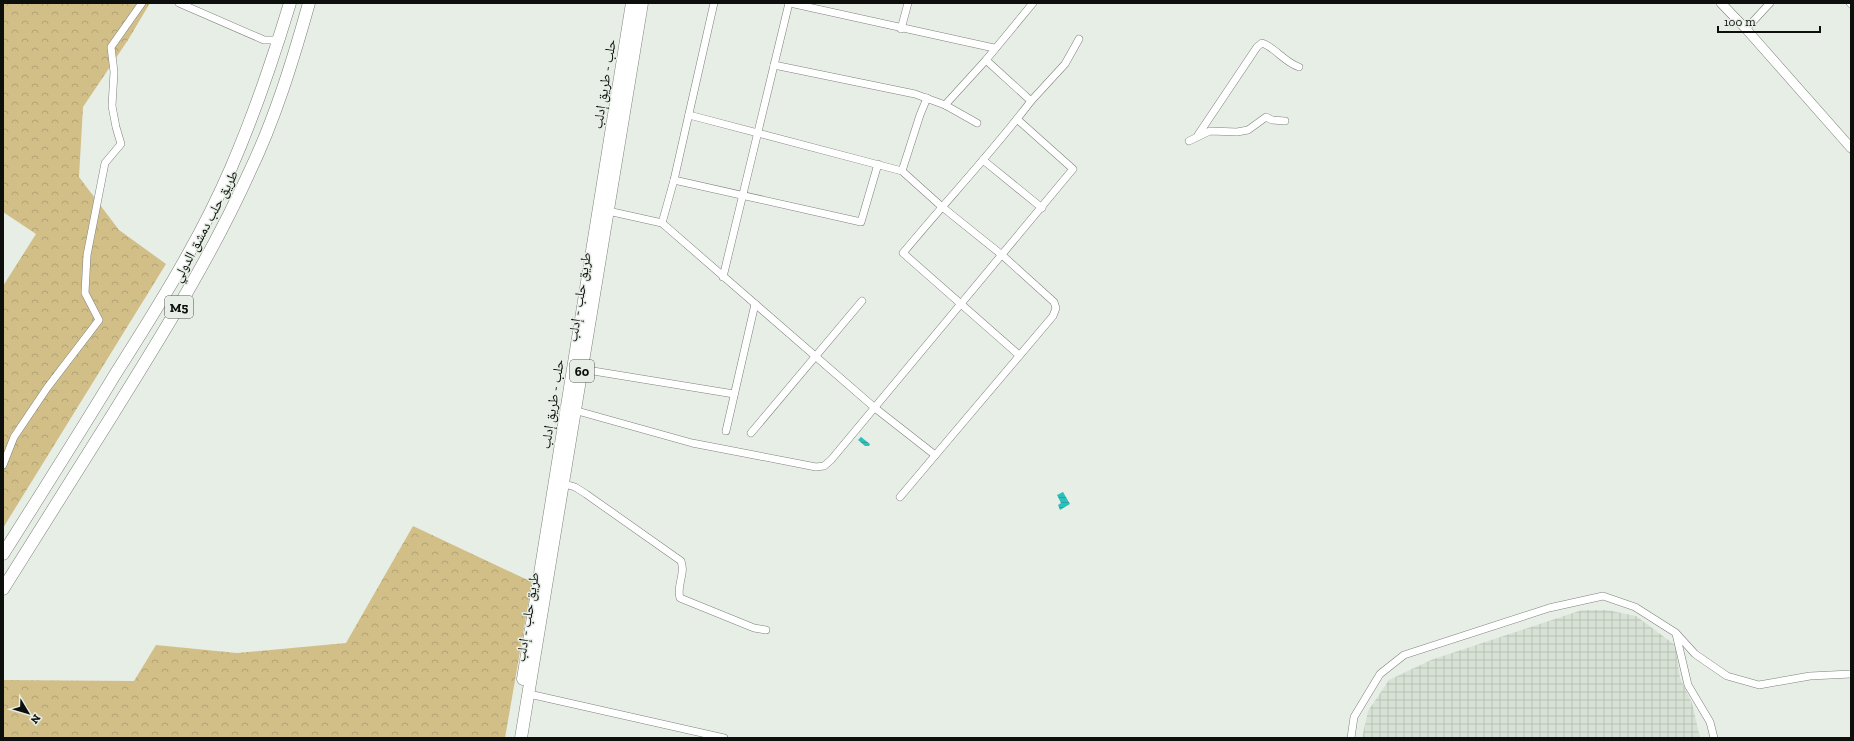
<svg xmlns="http://www.w3.org/2000/svg" width="1854" height="741" font-family="'Zilla Slab','Noto Naskh Arabic',serif">
	<defs>
		<pattern id="industrial-grid" width="8" height="8" patternUnits="userSpaceOnUse"><rect width="8" height="8" fill="#d7e2d5"/><path d="M0 4h8M4 0v8" fill="none" stroke="#b7c1b6"/></pattern>
		<pattern id="forest-crowns" width="20" height="18" patternUnits="userSpaceOnUse"><rect width="20" height="18" fill="#d2bf88"/><path d="M2 6a3 3 0 1 1 6 0M12 15a3 3 0 1 1 6 0" fill="none" stroke="#b3a374"/></pattern>
		<pattern id="water-rules" width="6" height="5" patternUnits="userSpaceOnUse"><rect width="6" height="5" fill="#2ac0bb"/><path d="M0 2.5h6" fill="none" stroke="#24a4a0"/></pattern>
	</defs>
	<rect width="100%" height="100%" fill="#e7eee6"/>
	<polygon fill="url(#industrial-grid)" points="1582,610 1607,610 1636,616 1675,645 1680,678 1692,703 1700,738 1362,738 1368,711 1389,680 1431,660"/>
	<g fill="url(#forest-crowns)">
		<polygon points="3,3 150,3 128,40 83,107 79,177 119,230 166,264 3,528 3,286 36,234 3,212"/>
		<polygon points="413,526 532,582 505,738 3,738 3,680 134,681 156,645 237,653 346,643"/>
	</g>
	<g fill="url(#water-rules)">
		<polygon points="861,437 870,444 869,446 865,446 858,440"/>
		<polygon points="1063,492 1070,504 1060,510 1058,505 1061,503 1057,495"/>
	</g>
	<g fill="none" stroke-linecap="round" stroke-linejoin="round">
		<g stroke="#7d827c" stroke-width="8">
			<g id="street">
				<polyline points="179,3 264,40 279,40"/>
				<polyline points="790,3 994,48"/>
				<polyline points="1850,3 1851,4"/>
				<polyline points="901,29 908,3"/>
				<polyline points="1746,29 1770,3"/>
				<path d="M 986,60 L 1031,101 C 991,154 945,202 903,253 L 1019,355"/>
				<polyline points="774,65 915,94 945,105 977,123"/>
				<polyline points="1031,101 1065,64 1079,39"/>
				<polyline points="945,105 986,60 1033,3"/>
				<polyline points="689,115 902,171 941,206 1002,255 1054,302 1056,308 1053,316 900,497"/>
				<path d="M 1198,135 L 1257,47 L 1262,43 C 1276,48 1284,62 1299,67"/>
				<polyline points="1189,141 1210,131 1237,132 1248,130 1266,117 1272,120 1285,121"/>
				<polyline points="983,160 1042,208"/>
				<polyline points="902,171 920,115 927,98"/>
				<polyline points="674,180 861,222 878,164"/>
				<polyline points="608,211 662,223 875,408 935,455"/>
				<polyline points="662,223 674,180 714,3"/>
				<polyline points="723,277 789,3"/>
				<polyline points="587,370 734,394"/>
				<polyline points="581,412 692,443 816,467 824,466 831,460 1073,169 1017,119"/>
				<polyline points="726,431 755,304"/>
				<polyline points="751,433 862,301"/>
				<polyline points="3,465 14,437 47,388 99,320 85,293 87,255 105,163 121,144 116,127 112,106 114,72 111,47 142,3"/>
				<path d="M 561,483 L 575,487 L 586,494 L 681,561 C 686,574 676,585 680,598 L 754,628 L 766,630"/>
				<polyline points="1676,634 1688,685 1710,722 1714,738"/>
				<polyline points="529,694 724,738"/>
				<polyline points="1351,738 1354,717 1380,674 1404,655 1549,608 1603,596 1635,607 1676,633 1695,654 1727,676 1759,685 1810,676 1851,674"/>
			</g>
		</g>
		<g stroke="#7d827c" stroke-width="10">
			<polyline id="secondary" points="1721,3 1746,29 1851,148"/>
		</g>
		<g stroke="#7d827c" stroke-width="13">
			<g id="highway">
				<path d="M 3,554 C 41,494 79,434 116,373 C 158,307 200,240 231,168 C 254,115 273,59 290,3"/>
				<path d="M 3,589 C 40,530 77,472 113,414 C 162,335 211,257 249,173 C 275,119 293,60 309,3"/>
				<polyline points="523,679 632,3"/>
				<polyline points="521,738 642,3"/>
			</g>
		</g>
		<use href="#street" stroke="#fff" stroke-width="7"/>
		<use href="#secondary" stroke="#fff" stroke-width="9"/>
		<use href="#highway" stroke="#fff" stroke-width="12"/>
	</g>
	<g text-anchor="middle" stroke-width="3" stroke-linejoin="round" paint-order="stroke">
		<g fill="#e7eee6" stroke="#4e524d" stroke-width="1">
			<rect x="165" y="296" width="28" height="22" rx="3"/>
			<rect x="570" y="360" width="24" height="22" rx="3"/>
		</g>
		<g font-size="13" font-weight="bold" fill="#0c0f0c">
			<text x="179" y="312">M5</text>
			<text x="582" y="376">60</text>
		</g>
		<g font-size="14" fill="#0c0f0c" stroke="#e7eee6">
			<text transform="translate(604 84) rotate(-81)" y="5">حلب - طريق إدلب</text>
			<text transform="translate(205 226) rotate(-62)" y="5">طريق حلب دمشق الدولي</text>
			<text transform="translate(579 297) rotate(-81)" y="5">طريق حلب - إدلب</text>
			<text transform="translate(552 404) rotate(-81)" y="5">حلب - طريق إدلب</text>
			<text transform="translate(527 617) rotate(-81)" y="5">طريق حلب - إدلب</text>
		</g>
	</g>
	<rect width="1854" height="741" fill="none" stroke="#0c0f0c" stroke-width="8"/>
	<g transform="translate(28 713) rotate(128)" stroke="#e7eee6" stroke-width="3" paint-order="stroke">
	<path d="M0-3L7 15L0 10L-7 15Z" fill="#0c0f0c"/>
	<text y="-6" font-size="11" font-weight="bold" text-anchor="middle" fill="#0c0f0c">N</text>
	</g>
	<path d="M1718 26v6h102v-6" fill="none" stroke="#0c0f0c" stroke-width="2"/>
	<text x="1724" y="26" font-size="12" fill="#0c0f0c" stroke="#e7eee6" stroke-width="3" paint-order="stroke">100 m</text>
</svg>
